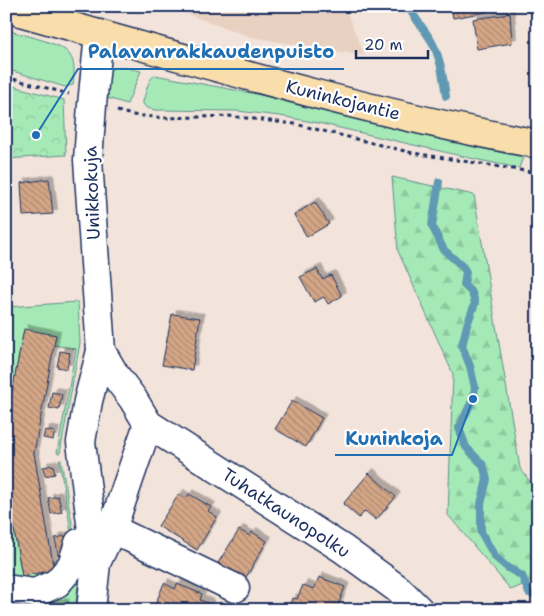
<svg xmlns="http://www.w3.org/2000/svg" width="544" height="616" font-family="'Shantell Sans',sans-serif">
	<defs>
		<pattern id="forest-firs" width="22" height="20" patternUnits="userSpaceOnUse" patternTransform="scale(1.25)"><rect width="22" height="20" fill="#a5eab6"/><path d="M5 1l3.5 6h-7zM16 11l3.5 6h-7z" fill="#8dc99f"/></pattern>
		<pattern id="park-crowns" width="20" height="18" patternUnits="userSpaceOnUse" patternTransform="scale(1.25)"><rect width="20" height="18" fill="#a5eab6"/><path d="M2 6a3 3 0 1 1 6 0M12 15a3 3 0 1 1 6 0" fill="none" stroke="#8dc99f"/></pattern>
		<pattern id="building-back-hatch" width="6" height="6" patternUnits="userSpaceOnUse" patternTransform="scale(1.25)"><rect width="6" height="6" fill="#d4a686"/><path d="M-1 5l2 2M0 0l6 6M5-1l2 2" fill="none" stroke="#ab8871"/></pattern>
		<filter id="shadow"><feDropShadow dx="4.5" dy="-4.5" stdDeviation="0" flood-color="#0004"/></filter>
	</defs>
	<rect width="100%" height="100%" fill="#f2e4db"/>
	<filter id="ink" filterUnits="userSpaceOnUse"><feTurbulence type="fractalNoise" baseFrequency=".02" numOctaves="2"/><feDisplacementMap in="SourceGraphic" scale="10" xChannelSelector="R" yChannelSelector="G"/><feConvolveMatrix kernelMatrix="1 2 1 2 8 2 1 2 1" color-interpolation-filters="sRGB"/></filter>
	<g filter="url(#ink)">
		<polygon fill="#e9d1c2" points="165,6 344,6 365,56 250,37"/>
		<g fill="#a5eab6" stroke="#608c8a">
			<path d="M 6,30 C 20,34 62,43 69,54 C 76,62 74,75 73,85 L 65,87 L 6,69 Z"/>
			<polygon points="122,67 141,71 127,104 101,96 104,73 114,68"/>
			<path d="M 155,75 L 325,107 L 480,148 L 523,157 L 519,168 L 479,160 L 318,123 L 280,116 L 237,111 L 155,110 L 147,108 L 143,104 L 143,101 C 146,93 147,80 155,75 Z"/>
			<polygon points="78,302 80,343 60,453 57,453 76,349 54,345 56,335 24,330 6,423 6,307"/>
			<polygon points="59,460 61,460 80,569 75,610 64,610 64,604 43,602 76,562"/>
			<polygon points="6,484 22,576 54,570 53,561 68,558 61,574 6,584"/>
		</g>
		<polygon fill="url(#forest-firs)" stroke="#608c8a" points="392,177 474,195 520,468 538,493 538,578 511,590 448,515 453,374 398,251"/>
		<polygon fill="url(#park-crowns)" stroke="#608c8a" points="6,84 64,100 66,155 6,159"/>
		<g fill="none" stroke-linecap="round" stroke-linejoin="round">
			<g stroke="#6199b3" stroke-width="8">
				<path d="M 408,6 C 415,19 425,30 432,42 C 441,59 443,77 446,96"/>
				<polyline points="439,182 432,226 444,250 463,267 466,272 464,285 472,293 475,303 467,325 462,346 470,366 475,388 473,399 459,428 466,447 483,465 487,479 481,504 481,532 495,557 508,568 522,576 529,593 538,596"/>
			</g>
		</g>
		<g fill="url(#building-back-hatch)" stroke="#1b2f5e" filter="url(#shadow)">
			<polygon points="451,6 486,6 487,12 453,18"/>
			<polygon points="510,14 512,43 477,49 473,19"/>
			<polygon points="49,179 53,214 23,216 21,183"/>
			<polygon points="315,202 329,224 307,237 294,215"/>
			<polygon points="317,269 322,279 331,275 342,296 328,304 324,297 314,302 300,277"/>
			<polygon points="172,314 200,318 192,370 162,365"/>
			<polygon points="24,329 56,335 34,453 54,570 22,576 6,484 6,423"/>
			<polygon points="60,351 70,353 67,369 57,367"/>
			<polygon points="538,365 538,395 535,395 532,366"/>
			<polygon points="52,392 62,394 59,410 49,408"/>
			<polygon points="292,401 322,418 306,447 275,429"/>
			<polygon points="45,430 55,432 53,440 43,438"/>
			<polygon points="53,465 55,474 45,476 43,467"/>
			<polygon points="369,473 396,497 376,520 365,511 359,518 343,504"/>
			<polygon points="179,494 186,498 189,494 211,507 208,511 217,517 197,550 158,526"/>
			<polygon points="58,496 62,512 51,514 48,498"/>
			<polygon points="239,530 250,536 252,532 267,541 245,579 218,563"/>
			<polygon points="66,536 69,553 58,555 55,538"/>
			<polygon points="319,577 345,587 336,610 288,610 292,598 297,599 303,585 314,589"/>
			<polygon points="164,583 175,589 177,584 202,594 200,600 210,604 208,610 153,610"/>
			<polygon points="46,602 65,604 64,610 46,610"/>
		</g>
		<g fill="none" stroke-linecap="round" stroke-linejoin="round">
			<g stroke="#1b2f5e" stroke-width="31">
				<g id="minor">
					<polyline points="101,351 115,375 133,399 148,424 343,549 398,589 419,610"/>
					<polyline points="112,529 235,588"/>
					<polyline points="96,563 112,529 148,424"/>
					<polyline points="6,589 35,593 57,583 72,565 79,543"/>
					<polyline points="91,610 96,563 81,442 88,401 101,351 88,160 92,105 99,34"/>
				</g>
			</g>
			<g stroke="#1b2f5e" stroke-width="31">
				<path id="major" d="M 6,8 C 182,57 358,111 538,144"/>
			</g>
			<g stroke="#1b2f5e" stroke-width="3" stroke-dasharray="4 4" stroke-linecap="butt">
				<polyline points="6,77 69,94"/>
				<polyline points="117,111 132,115 167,118 229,116 295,124 413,153 538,173"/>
			</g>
			<use href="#minor" stroke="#fff" stroke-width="28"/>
			<use href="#major" stroke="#f9deab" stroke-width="28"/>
		</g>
	</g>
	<g text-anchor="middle" stroke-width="4.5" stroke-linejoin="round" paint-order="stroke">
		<g font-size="18" fill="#1b2f5e" stroke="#fff">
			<text transform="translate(343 100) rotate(14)" y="6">Kuninkojantie</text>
			<text transform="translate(92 193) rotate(-92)" y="6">Unikkokuja</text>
			<text transform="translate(286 513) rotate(33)" y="6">Tuhatkaunopolku</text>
		</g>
	</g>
	<path fill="none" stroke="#1f6fb2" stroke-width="2" d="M36 135L78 69H344M473 399L452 455H335"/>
	<g fill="#1f6fb2" stroke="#fff" stroke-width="2">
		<circle cx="36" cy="135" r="5"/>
		<circle cx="473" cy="399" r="5"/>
	</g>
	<g font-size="19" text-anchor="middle" font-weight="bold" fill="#1f6fb2" stroke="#fff" stroke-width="4.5" stroke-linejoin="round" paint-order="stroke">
		<text x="211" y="58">Palavanrakkaudenpuisto</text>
		<text x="394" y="445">Kuninkoja</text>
	</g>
	<rect width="544" height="616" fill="none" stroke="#fff" stroke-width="25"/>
	<rect x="12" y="12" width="519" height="591" fill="none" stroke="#1b2f5e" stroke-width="2" filter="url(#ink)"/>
	<path d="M356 50v8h72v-8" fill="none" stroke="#1b2f5e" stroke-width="2.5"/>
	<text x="364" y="50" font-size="15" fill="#1b2f5e" stroke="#ffffff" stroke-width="4" paint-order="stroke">20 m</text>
</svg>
